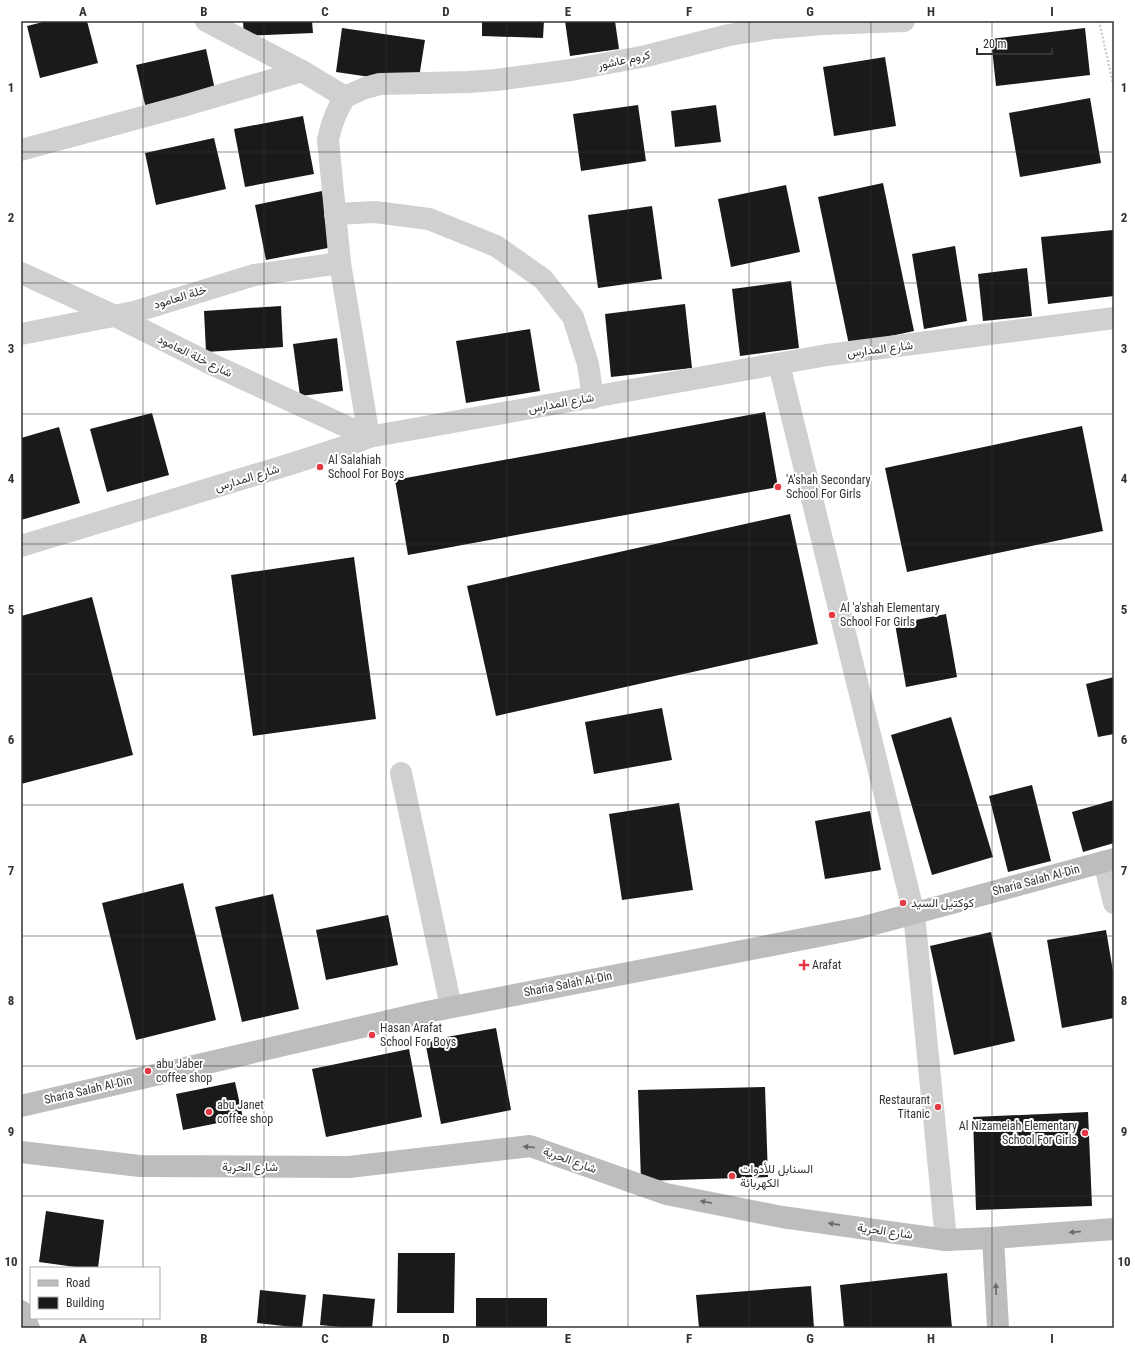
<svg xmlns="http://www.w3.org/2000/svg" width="1135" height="1349" font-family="'Roboto Condensed',Vazirmatn,sans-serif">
	<rect width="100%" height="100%" fill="#fff"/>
	<g fill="#1a1a1a">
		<polygon points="47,21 87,21 98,63 40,78 27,26"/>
		<polygon points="243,21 312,21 313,33 244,36"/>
		<polygon points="482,21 544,21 543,38 482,36"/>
		<polygon points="565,21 615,21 619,49 570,56"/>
		<polygon points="342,28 425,40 418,84 336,72"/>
		<polygon points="1085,28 1090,75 996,86 991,39"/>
		<polygon points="206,49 216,94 146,109 136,65"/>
		<polygon points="885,57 896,126 834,136 823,67"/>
		<polygon points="1090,98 1101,163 1020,177 1009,113"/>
		<polygon points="638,105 646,161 581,171 573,114"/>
		<polygon points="716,105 721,142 675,147 671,111"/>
		<polygon points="303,116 314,174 245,187 234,129"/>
		<polygon points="214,138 226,189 156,205 145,153"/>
		<polygon points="883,183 914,331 849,345 818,197"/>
		<polygon points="786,185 800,252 731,267 718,199"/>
		<polygon points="322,191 333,247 266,260 255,205"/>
		<polygon points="652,206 662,279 598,288 588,215"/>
		<polygon points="1113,230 1114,296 1048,304 1041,237"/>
		<polygon points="955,246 967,321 924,329 912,254"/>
		<polygon points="1027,268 1032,316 983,321 978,274"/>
		<polygon points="791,281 799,348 740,356 732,289"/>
		<polygon points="685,304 692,368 611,377 605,314"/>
		<polygon points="281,306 283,347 206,352 204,311"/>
		<polygon points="530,329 540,391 466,403 456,341"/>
		<polygon points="337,338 343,391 300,396 293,344"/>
		<polygon points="765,412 778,487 408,555 395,480"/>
		<polygon points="152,413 169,475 107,492 90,429"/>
		<polygon points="1082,426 1103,531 907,572 885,468"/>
		<polygon points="59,427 80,503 21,520 21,438"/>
		<polygon points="790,514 818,644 496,716 467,586"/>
		<polygon points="354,557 376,719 253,736 231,575"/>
		<polygon points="92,597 133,755 21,784 21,616"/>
		<polygon points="946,614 957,677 906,687 895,624"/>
		<polygon points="1114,677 1114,734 1098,737 1086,684"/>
		<polygon points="662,708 672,760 594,774 585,722"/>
		<polygon points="951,717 993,857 932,875 891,735"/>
		<polygon points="1032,785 1051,861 1008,872 989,796"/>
		<polygon points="1114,800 1114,843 1083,852 1072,812"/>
		<polygon points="679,803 693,890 622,900 609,814"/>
		<polygon points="870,811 881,870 825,879 815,821"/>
		<polygon points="183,883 216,1020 136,1040 102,903"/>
		<polygon points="273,894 299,1009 242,1022 215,907"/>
		<polygon points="388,915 398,965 326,980 316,930"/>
		<polygon points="1106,930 1114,977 1114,1018 1062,1028 1047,940"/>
		<polygon points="991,932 1015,1041 954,1055 930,946"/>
		<polygon points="496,1028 511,1110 441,1124 425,1041"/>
		<polygon points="409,1049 422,1117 326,1137 312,1069"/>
		<polygon points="235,1082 243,1118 183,1130 176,1094"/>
		<polygon points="765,1087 768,1177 641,1181 638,1090"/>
		<polygon points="1088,1112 1092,1206 976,1210 973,1117"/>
		<polygon points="46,1211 104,1220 98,1268 83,1268 39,1262"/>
		<polygon points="398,1253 455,1253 454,1313 397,1313"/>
		<polygon points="947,1273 952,1328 844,1328 840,1285"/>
		<polygon points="811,1286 814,1328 699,1328 696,1295"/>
		<polygon points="260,1290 306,1295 302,1328 257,1323"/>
		<polygon points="323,1294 375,1299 372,1328 350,1328 320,1325"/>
		<rect x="476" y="1298" width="71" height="30"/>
	</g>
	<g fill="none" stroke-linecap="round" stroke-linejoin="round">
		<polyline stroke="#cdcdcd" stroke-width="2.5" stroke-dasharray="2 2" stroke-linecap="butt" points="1099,21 1114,88"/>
		<g stroke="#d0d0d0" stroke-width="22">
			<polyline points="206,21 302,71 345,97"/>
			<polyline points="345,97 365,88 380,84 469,82 496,80 571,70 646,56 729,35 775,28 822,24 904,21"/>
			<polyline points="21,150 183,106 302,71"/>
			<polyline points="335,214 375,212 429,219 496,246 543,279 573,317 588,364 593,398"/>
			<path d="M 21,273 L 113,315 L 207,362 L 369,437 L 340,263 L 328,140 C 331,124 336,111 345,97"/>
			<polyline points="21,334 134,312 254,275 340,263"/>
			<polyline points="779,364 914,914 946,1240"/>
			<polyline points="21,546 281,467 344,447 369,437 827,355 1114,318"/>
			<polyline points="401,773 451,1007"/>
			<polyline points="1104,862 1114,903"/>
		</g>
		<g stroke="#bdbdbd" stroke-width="22">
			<polyline points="21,1106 427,1012 860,928 1114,859"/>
			<polyline points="21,1152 140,1166 349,1167 530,1146 666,1194 782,1217 946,1240 993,1238 1114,1229"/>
			<polyline points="993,1238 998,1328"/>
			<polyline points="21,1311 29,1328"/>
		</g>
	</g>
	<defs><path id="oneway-solid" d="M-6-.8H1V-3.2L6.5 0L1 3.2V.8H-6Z"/></defs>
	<g fill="#6a6a6a">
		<use href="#oneway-solid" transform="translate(529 1147) rotate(-175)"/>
		<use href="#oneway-solid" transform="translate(706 1202) rotate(-169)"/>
		<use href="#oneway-solid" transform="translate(834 1224) rotate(-172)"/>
		<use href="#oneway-solid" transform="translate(1075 1232) rotate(175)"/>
		<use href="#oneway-solid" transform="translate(996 1289) rotate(-93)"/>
	</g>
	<path fill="none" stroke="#333" stroke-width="1" stroke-opacity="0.55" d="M 143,21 L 143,1268M 264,21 L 264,1328M 386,21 L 386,1328M 507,21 L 507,1328M 628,21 L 628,1328M 749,21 L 749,1328M 871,21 L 871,1328M 992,21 L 992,1328M 21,152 L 1114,152M 21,283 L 1114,283M 21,414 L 1114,414M 21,544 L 1114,544M 21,674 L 1114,674M 21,805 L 1114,805M 21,936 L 1114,936M 21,1066 L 1114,1066M 21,1196 L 1114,1196M 143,1318 L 143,1328"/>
	<g fill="#e63946" stroke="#fff" stroke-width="1.5">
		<circle cx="320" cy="467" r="4"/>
		<circle cx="778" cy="487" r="4"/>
		<circle cx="832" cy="615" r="4"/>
		<circle cx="903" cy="903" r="4"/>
		<path d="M802 959h4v4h4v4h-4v4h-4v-4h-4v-4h4z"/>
		<circle cx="372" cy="1035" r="4"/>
		<circle cx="148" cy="1071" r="4"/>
		<circle cx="938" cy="1107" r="4"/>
		<circle cx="209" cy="1112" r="4"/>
		<circle cx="1085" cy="1133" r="4"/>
		<circle cx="732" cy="1176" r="4"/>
	</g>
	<g text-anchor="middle" stroke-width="4" stroke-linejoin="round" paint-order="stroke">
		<g font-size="12" fill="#333" stroke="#fff">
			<text transform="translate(624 60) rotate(-12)" y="4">كروم عاشور</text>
			<text transform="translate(180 297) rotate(-17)" y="4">خلة العامود</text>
			<text transform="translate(880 349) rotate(-7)" y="4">شارع المدارس</text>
			<text transform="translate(195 356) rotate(26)" y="4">شارع خلة العامود</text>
			<text transform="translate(561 403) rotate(-10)" y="4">شارع المدارس</text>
			<text transform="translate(247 478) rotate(-17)" y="4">شارع المدارس</text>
			<text transform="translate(1036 880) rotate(-15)" y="4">Sharia Salah Al-Din</text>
			<text transform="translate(568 984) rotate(-11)" y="4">Sharia Salah Al-Din</text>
			<text transform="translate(88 1090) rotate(-13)" y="4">Sharia Salah Al-Din</text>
			<text transform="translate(570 1160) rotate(20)" y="4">شارع الحرية</text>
			<text x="250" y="1171">شارع الحرية</text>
			<text transform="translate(885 1231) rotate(8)" y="4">شارع الحرية</text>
		</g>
		<g font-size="12" fill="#333" stroke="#fff" text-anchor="start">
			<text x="328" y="464">Al Salahiah<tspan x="328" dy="14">School For Boys</tspan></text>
			<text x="786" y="484">'A'shah Secondary<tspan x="786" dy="14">School For Girls</tspan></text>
			<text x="840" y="612">Al 'a'shah Elementary<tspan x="840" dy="14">School For Girls</tspan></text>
			<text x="911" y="907">كوكتيل السيد</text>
			<text x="812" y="969">Arafat</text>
			<text x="380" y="1032">Hasan Arafat<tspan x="380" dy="14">School For Boys</tspan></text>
			<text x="156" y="1068">abu Jaber<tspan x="156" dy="14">coffee shop</tspan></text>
			<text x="930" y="1104" text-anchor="end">Restaurant<tspan x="930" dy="14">Titanic</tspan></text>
			<text x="217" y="1109">abu Janet<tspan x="217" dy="14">coffee shop</tspan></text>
			<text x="1077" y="1130" text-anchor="end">Al Nizameiah Elementary<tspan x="1077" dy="14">School For Girls</tspan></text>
			<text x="740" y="1173">السنابل للأدوات<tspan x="740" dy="14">الكهربائة</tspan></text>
		</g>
	</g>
	<rect width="1135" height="1349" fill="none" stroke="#ffffff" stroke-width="44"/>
	<rect x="30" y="1267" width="130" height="52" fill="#ffffff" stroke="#adadad"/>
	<rect x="38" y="1280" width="20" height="6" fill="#bdbdbd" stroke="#adadad"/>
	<text x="66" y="1287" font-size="12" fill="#333333">Road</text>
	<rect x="38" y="1297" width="20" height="12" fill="#1a1a1a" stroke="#adadad"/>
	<text x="66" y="1307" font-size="12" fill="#333333">Building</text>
	<path d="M977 48v6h75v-6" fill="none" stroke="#333333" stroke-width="2"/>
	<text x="983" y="48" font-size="12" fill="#333333" stroke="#ffffff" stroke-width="3" paint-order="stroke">20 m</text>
	<rect x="22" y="22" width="1091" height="1305" fill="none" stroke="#333" stroke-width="1.5"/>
	<g font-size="13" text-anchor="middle" font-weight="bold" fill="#333">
		<text x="83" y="16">A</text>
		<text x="204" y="16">B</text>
		<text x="325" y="16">C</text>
		<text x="446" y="16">D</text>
		<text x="568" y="16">E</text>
		<text x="689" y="16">F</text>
		<text x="810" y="16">G</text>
		<text x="931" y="16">H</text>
		<text x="1052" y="16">I</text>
		<text x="11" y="92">1</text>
		<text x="1124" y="92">1</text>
		<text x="11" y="222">2</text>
		<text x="1124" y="222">2</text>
		<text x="11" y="353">3</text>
		<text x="1124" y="353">3</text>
		<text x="11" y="483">4</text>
		<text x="1124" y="483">4</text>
		<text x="11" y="614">5</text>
		<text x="1124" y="614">5</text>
		<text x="11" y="744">6</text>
		<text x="1124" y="744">6</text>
		<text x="11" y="875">7</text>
		<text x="1124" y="875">7</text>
		<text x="11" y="1005">8</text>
		<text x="1124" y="1005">8</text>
		<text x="11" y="1136">9</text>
		<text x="1124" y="1136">9</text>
		<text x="11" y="1266">10</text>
		<text x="1124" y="1266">10</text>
		<text x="83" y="1343">A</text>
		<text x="204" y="1343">B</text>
		<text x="325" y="1343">C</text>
		<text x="446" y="1343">D</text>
		<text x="568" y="1343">E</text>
		<text x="689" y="1343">F</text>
		<text x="810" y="1343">G</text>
		<text x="931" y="1343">H</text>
		<text x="1052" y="1343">I</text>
	</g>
</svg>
